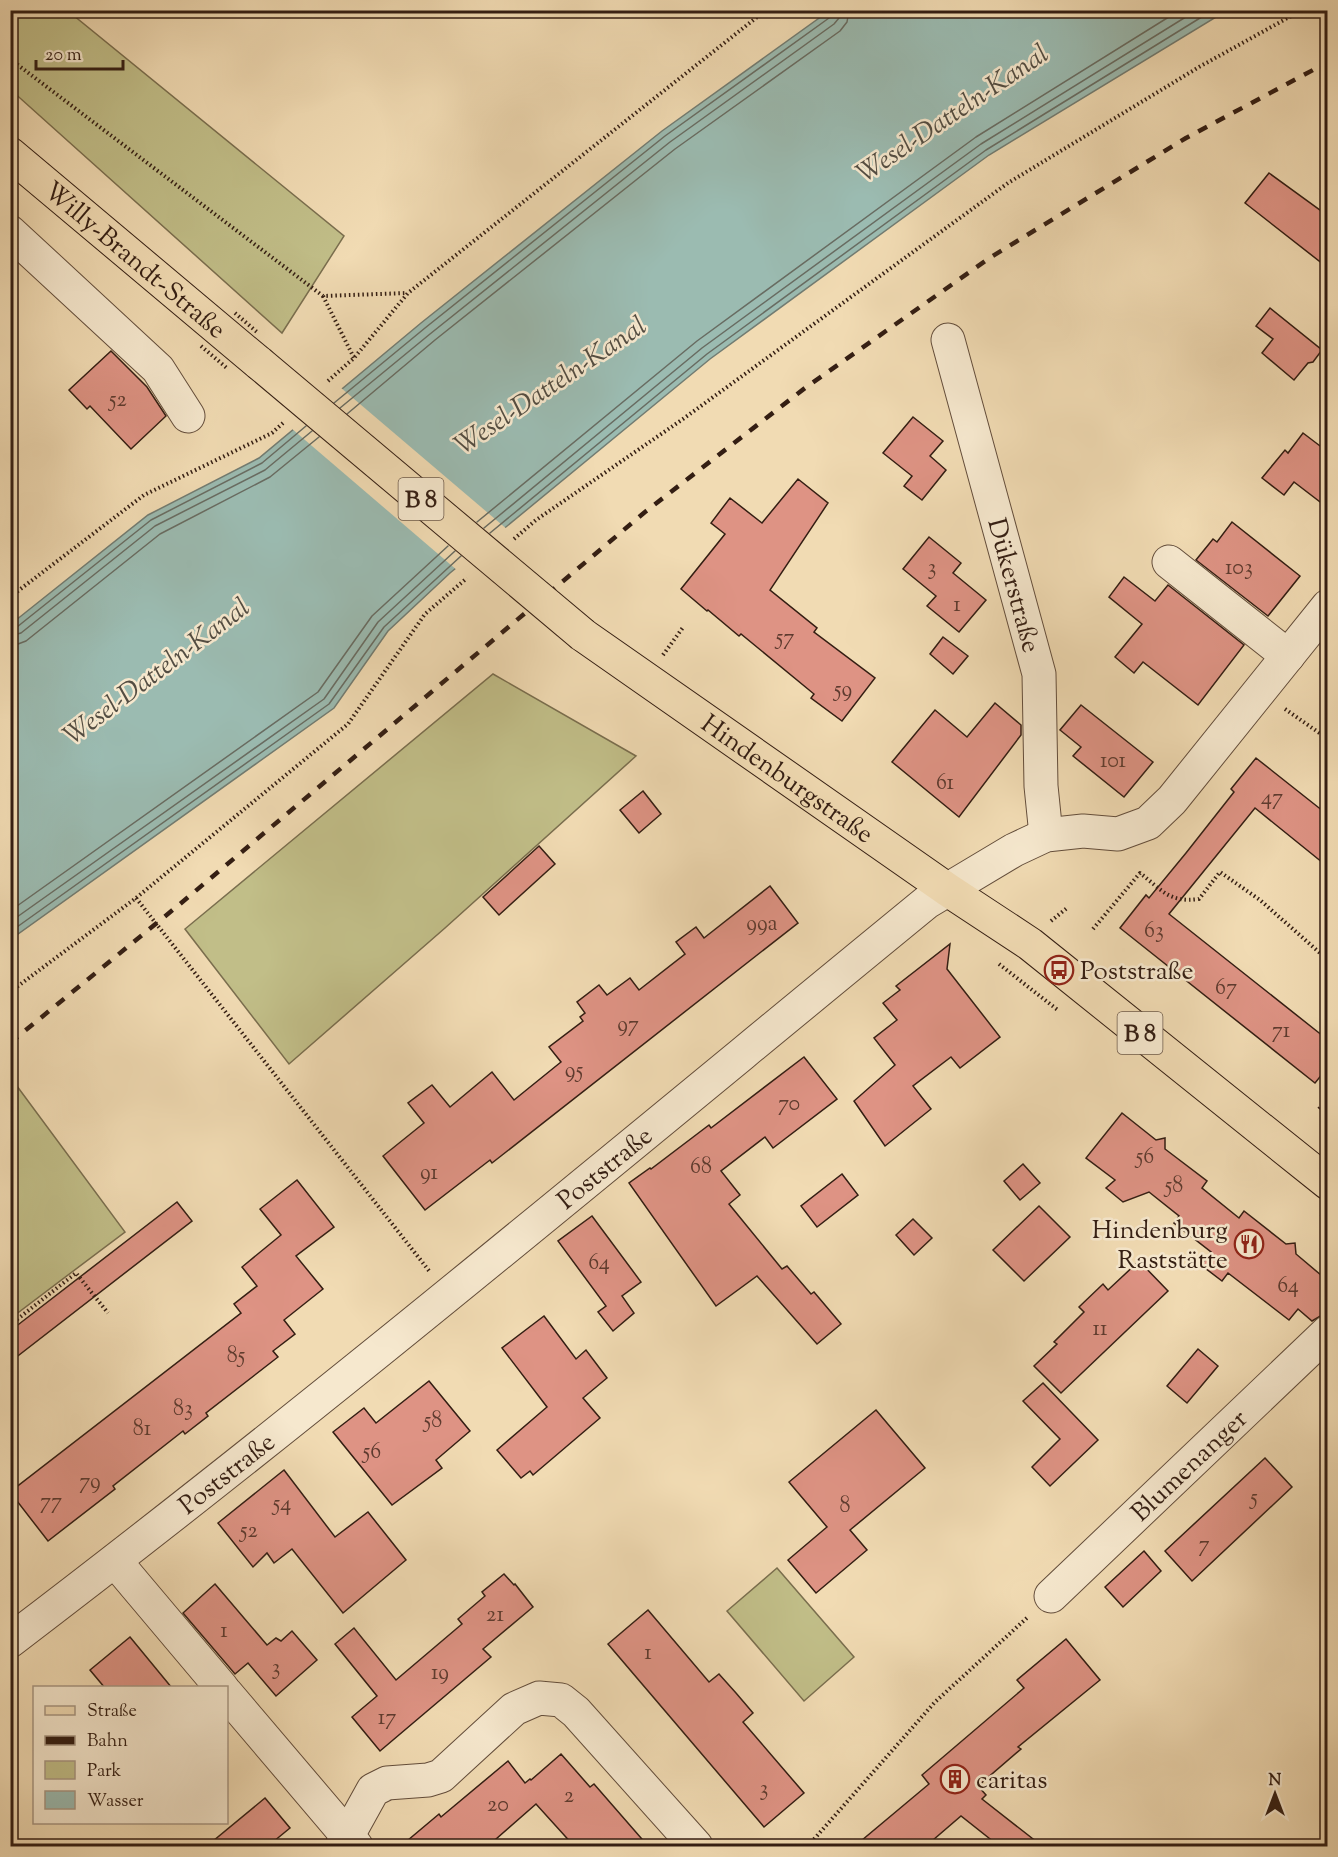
<svg xmlns="http://www.w3.org/2000/svg" width="1338" height="1857" font-family="'Sorts Mill Goudy',serif">
	<rect width="100%" height="100%" fill="#f1dbb3"/>
	<filter id="stains"><feTurbulence type="fractalNoise" baseFrequency=".00333" numOctaves="4"/><feColorMatrix values="0 0 0 0 .2 0 0 0 0 .09 0 0 0 0 .02 0 0 0 .5 -.17"/></filter>
	<radialGradient id="worn" r=".72"><stop offset=".6" stop-color="#630" stop-opacity="0"/><stop offset="1" stop-color="#630" stop-opacity=".3"/></radialGradient>
	<g fill="#c1be88" stroke="#7a6e4e" stroke-width="1.5">
		<polygon points="11,10 68,11 344,236 282,333 11,90"/>
		<polygon points="493,674 636,756 445,928 289,1064 185,929"/>
		<polygon points="11,1078 125,1232 11,1318"/>
		<polygon points="777,1568 854,1657 804,1701 727,1611"/>
	</g>
	<polygon fill="#9bbbb1" stroke="#727c72" stroke-width="1.5" points="829,11 1226,11 989,155 710,359 450,573 388,631 334,708 11,939 11,624 148,515 259,458 421,323 662,131"/>
	<polygon fill="#f1dbb3" points="340,387 508,530 458,571 291,428"/>
	<g fill="none" stroke-linecap="round" stroke-linejoin="round">
		<g stroke="#686c62" stroke-width="1.5">
			<polyline points="334,403 425,328 665,136 829,18 832,10"/>
			<polyline points="340,408 430,334 670,142 834,24 839,18 840,10"/>
			<polyline points="347,414 435,340 675,149 840,31 847,22 849,10"/>
			<polyline points="477,522 697,341 976,137 1180,10"/>
			<polyline points="484,528 702,348 981,144 1197,10"/>
			<polyline points="490,533 707,354 986,150 1213,10"/>
			<polyline points="10,628 17,627 151,520 262,463 306,426"/>
			<polyline points="10,636 21,633 155,526 265,470 312,431"/>
			<polyline points="10,645 18,644 26,641 160,534 270,477 319,437"/>
			<polyline points="10,911 318,692 372,616 448,546"/>
			<polyline points="10,922 324,699 378,622 455,551"/>
			<polyline points="10,932 329,704 384,627 461,556"/>
		</g>
	</g>
	<g fill="#de9384" stroke="#341e13" stroke-width="1.5">
		<polygon points="1269,173 1328,216 1328,268 1245,203"/>
		<polygon points="1270,308 1322,350 1313,362 1308,363 1294,380 1262,353 1273,339 1256,326"/>
		<polygon points="111,351 147,387 166,416 131,449 90,406 87,409 69,390"/>
		<polygon points="913,417 943,441 930,456 946,470 922,500 904,486 912,476 883,453"/>
		<polygon points="1303,433 1328,452 1328,508 1294,482 1284,495 1262,478 1285,450 1288,453"/>
		<polygon points="798,479 828,503 770,590 817,628 814,632 875,678 842,721 811,698 814,694 741,634 739,636 708,610 707,611 681,589 725,534 711,523 730,498 762,523"/>
		<polygon points="1232,522 1300,576 1268,616 1196,560 1213,539 1217,542"/>
		<polygon points="929,537 961,563 953,573 986,600 959,632 927,606 936,596 903,569"/>
		<polygon points="1124,577 1155,601 1168,585 1244,645 1198,705 1143,662 1134,673 1115,657 1142,624 1109,597"/>
		<polygon points="943,637 968,656 953,674 930,654"/>
		<polygon points="995,703 1021,725 1021,735 959,817 892,762 935,710 967,737"/>
		<polygon points="1081,705 1153,762 1124,797 1073,756 1081,747 1060,730"/>
		<polygon points="1256,758 1328,815 1328,867 1255,808 1169,914 1328,1040 1328,1067 1315,1083 1120,928 1146,895 1149,898 1186,853 1234,792 1231,789"/>
		<polygon points="643,791 661,814 639,833 620,810"/>
		<polygon points="539,846 555,864 499,915 483,897"/>
		<polygon points="770,886 798,923 492,1163 490,1160 425,1210 383,1156 424,1123 408,1103 432,1085 450,1107 492,1072 514,1100 561,1062 549,1047 583,1021 580,1017 585,1013 577,1002 599,985 607,995 630,978 639,990 685,954 676,942 696,927 704,938"/>
		<polygon points="950,944 947,969 1000,1037 960,1068 951,1057 913,1086 931,1109 885,1146 854,1101 895,1065 874,1038 897,1020 883,1003 900,990 896,986"/>
		<polygon points="804,1057 837,1099 773,1148 765,1137 721,1171 740,1195 729,1204 782,1269 787,1266 811,1294 814,1292 841,1324 817,1344 757,1276 716,1306 629,1183 650,1168 651,1169 709,1125 711,1128"/>
		<polygon points="1122,1113 1156,1140 1165,1138 1165,1149 1207,1181 1202,1188 1239,1218 1244,1211 1286,1244 1295,1243 1296,1254 1328,1281 1328,1310 1324,1314 1312,1321 1298,1309 1289,1320 1228,1273 1222,1281 1201,1265 1211,1252 1174,1223 1179,1216 1149,1192 1123,1202 1106,1188 1115,1180 1086,1158"/>
		<polygon points="1023,1164 1040,1183 1020,1200 1004,1181"/>
		<polygon points="842,1174 858,1195 817,1227 801,1206"/>
		<polygon points="297,1180 334,1227 296,1256 323,1289 284,1320 295,1334 273,1351 278,1357 206,1413 208,1416 185,1434 183,1431 113,1486 115,1489 48,1541 10,1492 241,1313 234,1304 257,1286 242,1267 281,1235 260,1209"/>
		<polygon points="177,1202 192,1221 10,1362 10,1331"/>
		<polygon points="1039,1206 1070,1237 1024,1281 993,1250"/>
		<polygon points="592,1216 641,1282 622,1296 634,1313 613,1331 598,1312 606,1306 558,1241"/>
		<polygon points="913,1219 932,1238 914,1255 896,1235"/>
		<polygon points="1139,1261 1168,1291 1061,1393 1034,1366 1057,1344 1054,1342 1084,1312 1079,1307 1103,1284 1108,1290"/>
		<polygon points="544,1316 576,1359 586,1350 607,1378 583,1398 600,1418 533,1475 530,1471 521,1478 497,1450 547,1407 502,1348"/>
		<polygon points="1198,1349 1218,1366 1187,1403 1167,1386"/>
		<polygon points="429,1381 470,1431 436,1460 442,1468 392,1505 333,1432 364,1408 376,1423"/>
		<polygon points="1043,1383 1098,1440 1050,1486 1032,1467 1060,1439 1023,1401"/>
		<polygon points="876,1410 925,1468 850,1530 867,1550 816,1593 788,1560 827,1527 789,1482"/>
		<polygon points="1265,1458 1292,1487 1192,1581 1165,1551"/>
		<polygon points="284,1470 335,1537 368,1512 406,1560 343,1613 292,1549 274,1563 267,1553 253,1567 218,1523"/>
		<polygon points="1144,1551 1161,1571 1123,1607 1105,1587"/>
		<polygon points="504,1574 514,1585 515,1584 533,1607 483,1649 491,1657 380,1751 352,1717 377,1696 335,1644 354,1628 396,1680 462,1624 458,1619 485,1596 482,1592"/>
		<polygon points="215,1584 267,1645 276,1638 281,1641 292,1631 317,1660 276,1696 248,1663 235,1674 183,1613"/>
		<polygon points="648,1610 709,1682 719,1674 736,1693 753,1713 743,1722 804,1793 764,1827 608,1644"/>
		<polygon points="130,1637 172,1688 105,1688 90,1670"/>
		<polygon points="1066,1639 1100,1680 1018,1747 1021,1749 978,1786 986,1795 982,1799 1042,1846 999,1846 961,1816 926,1846 855,1846 929,1784 922,1775 1024,1688 1017,1680"/>
		<polygon points="561,1754 590,1787 594,1784 648,1846 574,1846 536,1804 488,1846 401,1846 439,1814 441,1817 508,1761 525,1783 530,1779 531,1780"/>
		<polygon points="265,1798 290,1828 268,1846 207,1846"/>
	</g>
	<g fill="none" stroke-linecap="round" stroke-linejoin="round">
		<g stroke="#634d3b" stroke-width="35">
			<g id="minor">
				<polyline points="10,232 158,369 188,416"/>
				<path id="s1" d="M 948,340 L 1039,674 L 1041,786 L 1046,835"/>
				<polyline points="1169,562 1288,656"/>
				<polyline points="115,1561 222,1688"/>
				<path id="s2" d="M 1051,1596 L 1328,1332"/>
				<path id="s3" d="M 10,1641 C 323,1403 623,1151 927,902 L 1014,850 L 1046,835 L 1083,831 L 1118,834 L 1148,823 L 1172,800 L 1328,606"/>
				<polyline points="226,1693 356,1846"/>
				<polyline points="342,1846 373,1790 387,1783 428,1780 441,1776 514,1709 539,1698 561,1700 576,1712 696,1846"/>
			</g>
		</g>
		<g stroke="#341e13" stroke-width="35">
			<g id="major">
				<path id="s4" d="M 10,154 L 259,363"/>
				<path id="s5" d="M 583,635 L 948,890 L 1030,944 L 1328,1183"/>
			</g>
		</g>
		<g stroke="#341e13" stroke-width="4" stroke-dasharray="1.5 3" stroke-linecap="butt">
			<polyline points="10,59 323,296 407,293"/>
			<polyline points="323,296 354,358"/>
			<polyline points="328,381 354,358 408,293 766,10"/>
			<polyline points="514,539 536,520 683,419 1008,183 1199,67 1302,10"/>
			<polyline points="10,597 144,495 272,433 283,423"/>
			<polyline points="663,655 684,626"/>
			<polyline points="1285,709 1328,739"/>
			<polyline points="136,898 430,1272"/>
			<polyline points="1051,921 1067,908"/>
			<path d="M 1093,929 L 1140,873 C 1162,890 1169,903 1199,899 L 1220,872 L 1260,900 L 1328,960"/>
			<polyline points="999,964 1059,1011"/>
			<polyline points="10,992 136,898 348,724 425,614 467,578"/>
			<polyline points="1319,1109 1328,1098"/>
			<polyline points="1321,1214 1328,1220"/>
			<polyline points="10,1325 76,1273 108,1313"/>
			<polyline points="808,1846 935,1702 1029,1616"/>
		</g>
		<use href="#minor" stroke="#f6e8ce" stroke-width="33"/>
		<use href="#major" stroke="#f1dbb3" stroke-width="33"/>
		<polyline stroke="#341e13" stroke-width="4.5" stroke-dasharray="10 10" stroke-linecap="butt" points="10,1043 180,904 645,512 805,388 991,257 1186,138 1328,62"/>
		<g stroke="#341e13" stroke-width="35" stroke-linecap="butt">
			<polyline id="major-bridge" points="259,363 583,635"/>
		</g>
		<g stroke="#341e13" stroke-width="4" stroke-dasharray="1.5 3" stroke-linecap="butt">
			<polyline points="235,313 257,332"/>
			<polyline points="201,346 228,369"/>
		</g>
		<use href="#major-bridge" stroke="#f1dbb3" stroke-width="33"/>
	</g>
	<defs>
		<g id="bus-ring" transform="scale(1.5)"><circle r="9.5" fill="#f6e8ce" stroke="#8f2418" stroke-width="1.5"/><path d="M-5-6H5V4H4V6H2V4H-2V6H-4V4H-5ZM-3.5-4V0h7V-4ZM-3.5 1.2v1.5H-2V1.2ZM2 1.2v1.5H3.5V1.2Z" fill="#8f2418"/></g>
		<g id="restaurant-ring" transform="scale(1.5)"><circle r="9.5" fill="#f6e8ce" stroke="#8f2418" stroke-width="1.5"/><path d="M-5-6h1v4h1v-4h1v4h1v-4h1v5L-1.5 .5V6h-2V.5L-5-1ZM5-6V6H3V1.5H1.5Q1.5-4 5-6Z" fill="#8f2418"/></g>
		<g id="building-ring" transform="scale(1.5)"><circle r="9.5" fill="#f6e8ce" stroke="#8f2418" stroke-width="1.5"/><path d="M-4-6H4V6H1V3H-1V6H-4ZM-2.5-4.3h1.7v1.8h-1.7ZM.8-4.3h1.7v1.8H.8ZM-2.5-1h1.7V.8h-1.7ZM.8-1h1.7V.8H.8Z" fill="#8f2418"/></g>
	</defs>
	<g fill-rule="evenodd">
		<use href="#bus-ring" x="1059" y="970"/>
		<use href="#restaurant-ring" x="1249" y="1244"/>
		<use href="#building-ring" x="955" y="1779"/>
	</g>
	<g text-anchor="middle" stroke-width="5" stroke-linejoin="round" paint-order="stroke">
		<g font-size="22" fill="#5e3b2f">
			<text x="118" y="406">52</text>
			<text x="932" y="574">3</text>
			<text x="1239" y="574">103</text>
			<text x="957" y="611">1</text>
			<text x="785" y="644">57</text>
			<text x="843" y="696">59</text>
			<text x="1113" y="767">101</text>
			<text x="945" y="789">61</text>
			<text x="1272" y="804">47</text>
			<text x="762" y="930">99a</text>
			<text x="1154" y="937">63</text>
			<text x="1226" y="994">67</text>
			<text x="628" y="1031">97</text>
			<text x="1281" y="1037">71</text>
			<text x="574" y="1077">95</text>
			<text x="789" y="1110">70</text>
			<text x="1145" y="1163">56</text>
			<text x="701" y="1173">68</text>
			<text x="429" y="1179">91</text>
			<text x="1174" y="1192">58</text>
			<text x="599" y="1269">64</text>
			<text x="1288" y="1292">64</text>
			<text x="1100" y="1335">11</text>
			<text x="236" y="1362">85</text>
			<text x="183" y="1415">83</text>
			<text x="433" y="1427">58</text>
			<text x="142" y="1435">81</text>
			<text x="372" y="1458">56</text>
			<text x="90" y="1488">79</text>
			<text x="1254" y="1504">5</text>
			<text x="51" y="1508">77</text>
			<text x="282" y="1510">54</text>
			<text x="845" y="1512">8</text>
			<text x="249" y="1537">52</text>
			<text x="1204" y="1551">7</text>
			<text x="495" y="1621">21</text>
			<text x="224" y="1637">1</text>
			<text x="648" y="1659">1</text>
			<text x="276" y="1674">3</text>
			<text x="440" y="1679">19</text>
			<text x="387" y="1724">17</text>
			<text x="764" y="1795">3</text>
			<text x="569" y="1802">2</text>
			<text x="498" y="1811">20</text>
		</g>
		<g fill="#f6e8ce" stroke="#6e5b4b" stroke-width="1.5">
			<rect x="398.5" y="478" width="45" height="42" rx="4.5"/>
			<rect x="1117.5" y="1012" width="45" height="42" rx="4.5"/>
		</g>
		<g font-size="24" font-weight="bold" fill="#341e13">
			<text x="421" y="507">B 8</text>
			<text x="1140" y="1041">B 8</text>
		</g>
		<g font-size="26" fill="#341e13" stroke="#f6e8ce">
			<text dy="9" stroke="none"><textPath href="#s4" startOffset="164">Willy-Brandt-Straße</textPath></text>
			<text dy="9" stroke="none"><textPath href="#s1" startOffset="254">Dükerstraße</textPath></text>
			<text dy="9" stroke="none"><textPath href="#s5" startOffset="250">Hindenburgstraße</textPath></text>
			<text dy="9" stroke="none"><textPath href="#s3" startOffset="760">Poststraße</textPath></text>
			<text dy="9" stroke="none"><textPath href="#s2" startOffset="190">Blumenanger</textPath></text>
			<text dy="9" stroke="none"><textPath href="#s3" startOffset="274">Poststraße</textPath></text>
		</g>
		<g font-size="26" fill="#341e13" stroke="#f6e8ce" text-anchor="start">
			<text x="1080" y="979">Poststraße</text>
			<text x="1228" y="1238" text-anchor="end">Hindenburg<tspan x="1228" dy="30">Raststätte</tspan></text>
			<text x="976" y="1788">caritas</text>
		</g>
		<g font-size="27" font-style="italic" fill="#534d42" stroke="#f6e8ce">
			<text transform="translate(952 113) rotate(-34)" y="9">Wesel-Datteln-Kanal</text>
			<text transform="translate(550 385) rotate(-34)" y="9">Wesel-Datteln-Kanal</text>
			<text transform="translate(156 671) rotate(-37)" y="9">Wesel-Datteln-Kanal</text>
		</g>
	</g>
	<rect width="1338" height="1857" fill="none" stroke="#f1dbb3" stroke-width="36"/>
	<rect x="12" y="12" width="1314" height="1833" fill="none" stroke="#341e13" stroke-width="3"/>
	<rect x="18" y="18" width="1302" height="1821" fill="none" stroke="#341e13" stroke-width="1.5"/>
	<rect x="33" y="1686" width="195" height="138" fill="#f6e8ce" stroke="#a89783" stroke-width="1.5"/>
	<rect x="45" y="1706" width="30" height="9" fill="#f1dbb3" stroke="#a89783" stroke-width="1.5"/>
	<text x="87" y="1716" font-size="18" fill="#341e13">Straße</text>
	<rect x="45" y="1736" width="30" height="9" fill="#341e13" stroke="#a89783" stroke-width="1.5"/>
	<text x="87" y="1746" font-size="18" fill="#341e13">Bahn</text>
	<rect x="45" y="1761" width="30" height="18" fill="#c1be88" stroke="#a89783" stroke-width="1.5"/>
	<text x="87" y="1776" font-size="18" fill="#341e13">Park</text>
	<rect x="45" y="1791" width="30" height="18" fill="#9bbbb1" stroke="#a89783" stroke-width="1.5"/>
	<text x="87" y="1806" font-size="18" fill="#341e13">Wasser</text>
	<g transform="translate(1275 1794)" stroke="#f6e8ce" stroke-width="4.5" paint-order="stroke">
	<path d="M0-4.5L10 22L0 15L-10 22Z" fill="#341e13"/>
	<text y="-9" font-size="16" font-weight="bold" text-anchor="middle" fill="#341e13">N</text>
	</g>
	<path d="M36 60v9h87v-9" fill="none" stroke="#341e13" stroke-width="3"/>
	<text x="45" y="60" font-size="18" fill="#341e13" stroke="#f6e8ce" stroke-width="4.5" paint-order="stroke">20 m</text>
	<rect width="100%" height="100%" filter="url(#stains)"/>
	<rect width="100%" height="100%" fill="url(#worn)"/>
</svg>
